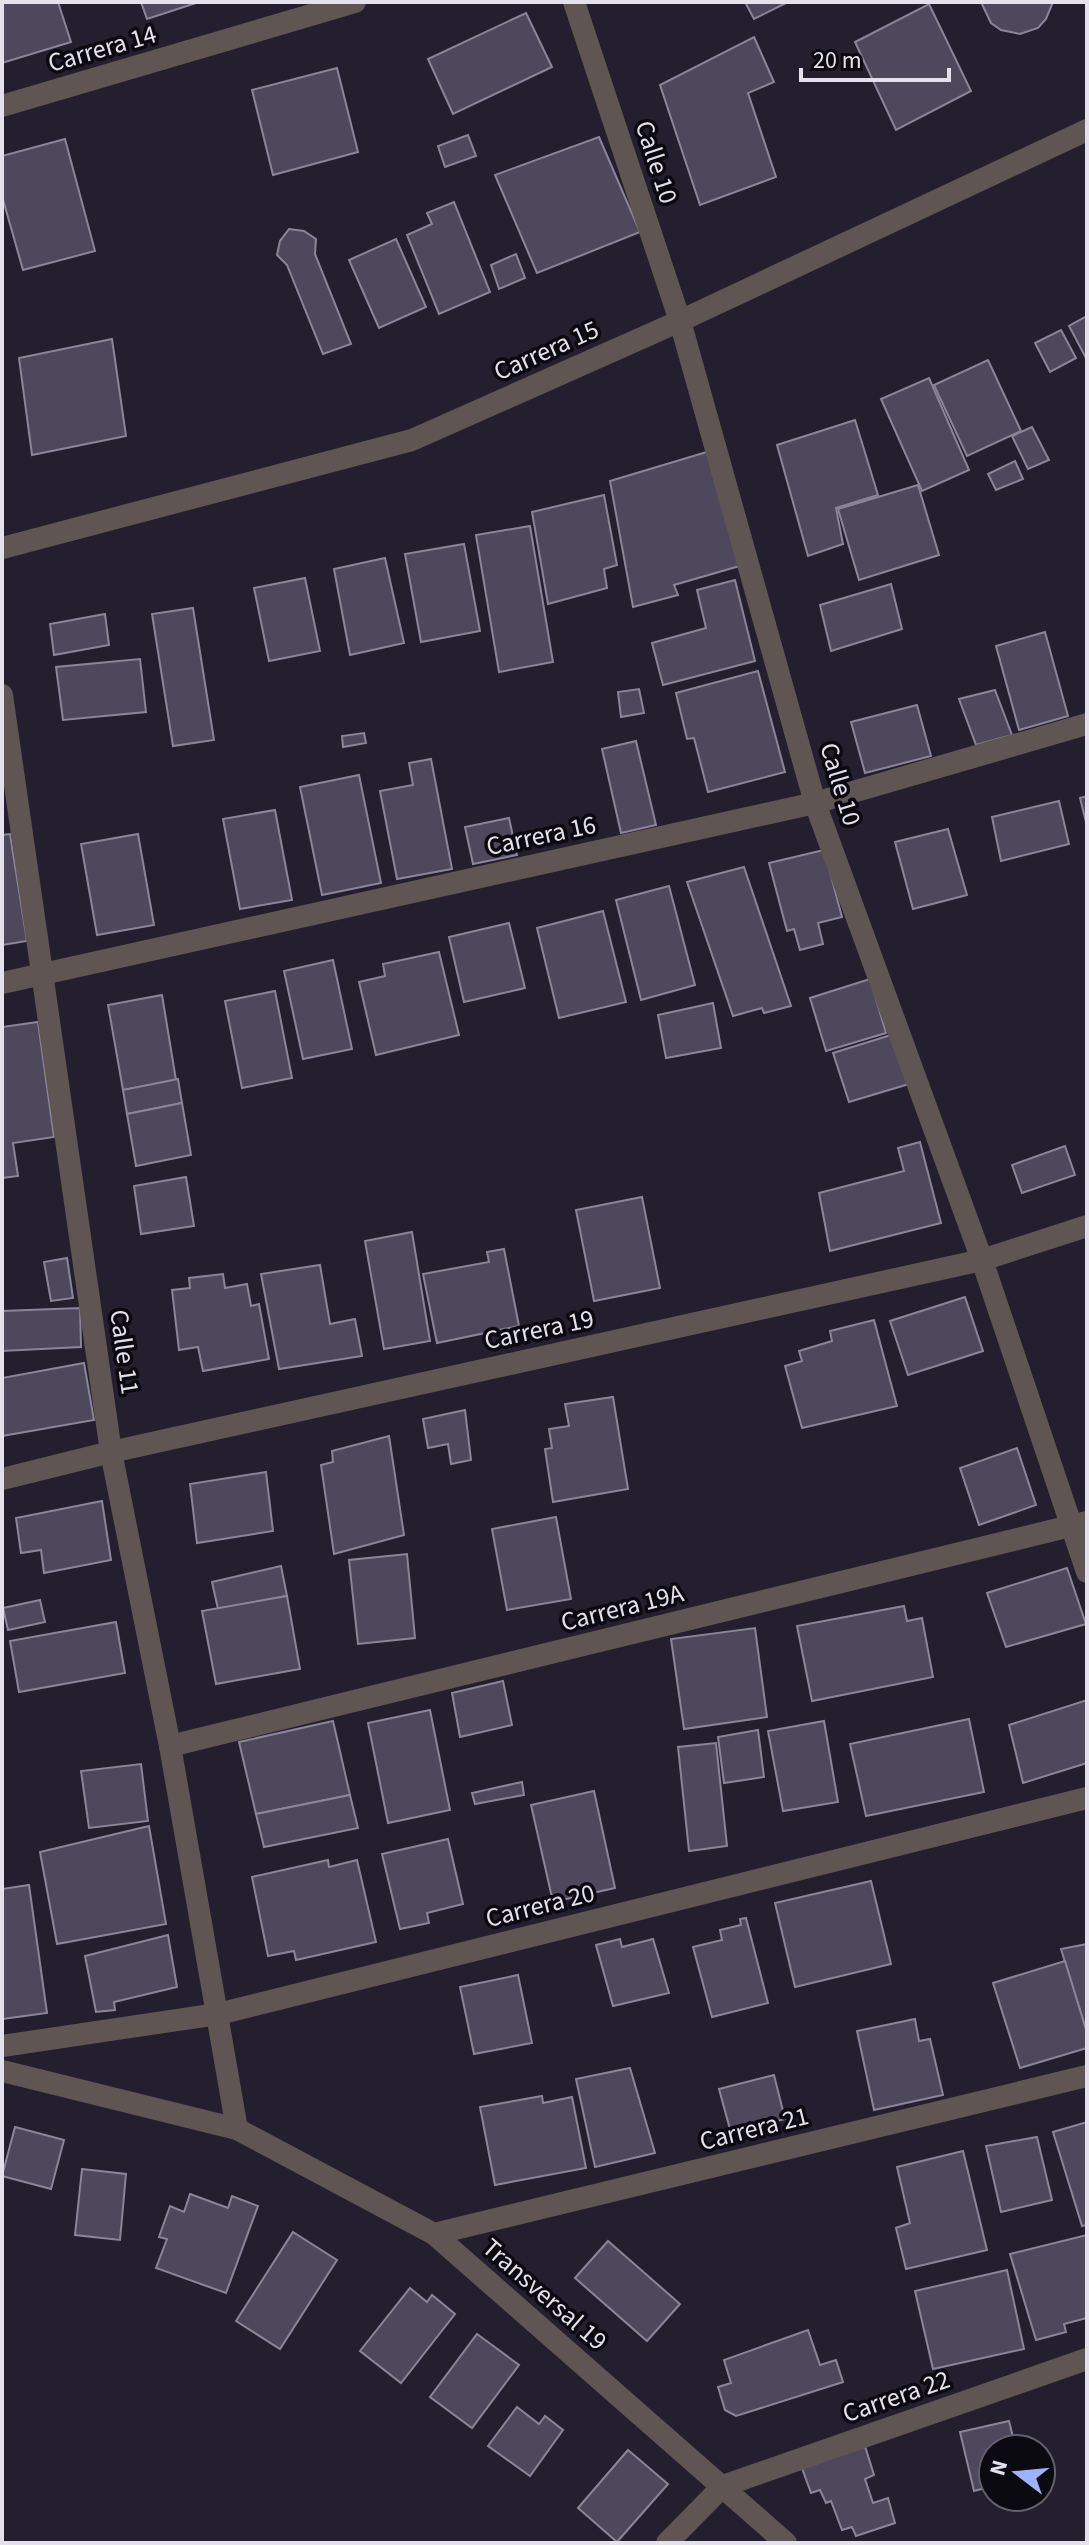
<svg xmlns="http://www.w3.org/2000/svg" width="1089" height="2545" font-family="'Source Sans 3',sans-serif">
	<rect width="100%" height="100%" fill="#231f2f"/>
	<g fill="#4d485b" stroke="#8a8599" stroke-width="2">
		<polygon points="2,2 58,2 71,42 2,63"/>
		<polygon points="141,2 195,2 196,3 147,19"/>
		<polygon points="745,2 788,2 754,19"/>
		<polygon points="981,2 1053,2 1046,19 1038,28 1020,34 1001,30 991,23"/>
		<polygon points="929,4 971,91 896,130 855,42"/>
		<polygon points="526,13 552,67 453,114 428,59"/>
		<polygon points="754,37 774,82 748,93 776,177 700,205 660,85"/>
		<polygon points="337,68 358,152 273,175 252,90"/>
		<polygon points="468,135 476,156 445,167 438,146"/>
		<polygon points="599,137 640,232 537,273 495,175"/>
		<polygon points="65,139 95,251 23,270 2,196 2,156"/>
		<polygon points="454,202 490,292 439,314 407,235 432,224 427,213"/>
		<polygon points="289,229 304,231 316,239 315,254 351,344 323,354 287,265 277,255 280,241"/>
		<polygon points="396,239 426,307 379,328 349,260"/>
		<polygon points="516,254 525,278 499,289 491,265"/>
		<polygon points="1087,316 1087,360 1069,326"/>
		<polygon points="1061,330 1076,358 1050,372 1035,343"/>
		<polygon points="112,339 126,436 32,455 19,358"/>
		<polygon points="988,360 1021,431 967,456 934,385"/>
		<polygon points="929,378 969,470 922,491 881,399"/>
		<polygon points="855,420 878,495 836,508 843,544 808,556 777,445"/>
		<polygon points="1032,427 1049,460 1028,469 1012,436"/>
		<polygon points="710,451 743,565 674,585 678,595 633,607 610,481"/>
		<polygon points="1015,461 1023,479 996,490 988,474"/>
		<polygon points="918,485 939,555 859,580 838,509"/>
		<polygon points="604,495 617,565 604,569 607,588 548,604 532,512"/>
		<polygon points="530,526 553,662 499,672 476,535"/>
		<polygon points="464,544 480,631 421,642 405,554"/>
		<polygon points="385,558 404,643 350,655 334,569"/>
		<polygon points="305,578 320,651 269,661 254,588"/>
		<polygon points="735,580 755,661 663,685 652,643 706,628 697,590"/>
		<polygon points="891,584 902,629 831,651 820,605"/>
		<polygon points="193,608 214,740 173,746 152,614"/>
		<polygon points="105,614 109,645 54,655 50,624"/>
		<polygon points="1045,632 1068,716 1019,730 996,646"/>
		<polygon points="140,659 146,712 63,720 56,667"/>
		<polygon points="758,671 785,772 708,792 694,738 687,739 676,693"/>
		<polygon points="639,689 644,713 621,717 618,692"/>
		<polygon points="995,690 1012,735 976,745 959,699"/>
		<polygon points="917,705 931,756 865,773 851,722"/>
		<polygon points="364,733 366,743 343,747 342,736"/>
		<polygon points="636,741 656,825 621,833 602,749"/>
		<polygon points="431,759 452,869 397,879 380,791 413,785 409,763"/>
		<polygon points="359,775 381,883 322,895 300,787"/>
		<polygon points="1087,796 1087,826 1080,798"/>
		<polygon points="1059,801 1069,844 1001,861 992,817"/>
		<polygon points="275,810 292,900 240,909 223,819"/>
		<polygon points="509,818 517,855 473,864 465,827"/>
		<polygon points="948,829 967,895 913,909 895,842"/>
		<polygon points="10,834 27,941 2,945 2,835"/>
		<polygon points="138,834 154,925 97,935 81,844"/>
		<polygon points="824,850 842,917 818,923 823,944 800,950 794,929 787,931 769,863"/>
		<polygon points="744,867 791,1006 764,1013 762,1008 733,1016 687,882"/>
		<polygon points="669,886 695,985 641,1000 616,900"/>
		<polygon points="603,911 626,1002 559,1018 537,928"/>
		<polygon points="509,923 525,988 464,1002 449,937"/>
		<polygon points="439,952 459,1035 376,1055 359,982 385,976 383,964"/>
		<polygon points="333,960 352,1049 303,1059 284,971"/>
		<polygon points="870,979 886,1033 826,1051 810,998"/>
		<polygon points="275,991 292,1078 242,1088 225,1001"/>
		<polygon points="162,995 176,1080 123,1090 108,1005"/>
		<polygon points="713,1003 721,1048 666,1058 658,1015"/>
		<polygon points="38,1022 54,1137 13,1143 18,1176 2,1178 2,1027"/>
		<polygon points="894,1034 909,1084 849,1102 833,1053"/>
		<polygon points="178,1079 182,1103 127,1114 123,1090"/>
		<polygon points="182,1103 191,1155 136,1166 127,1114"/>
		<polygon points="920,1142 941,1223 830,1251 819,1193 904,1171 898,1148"/>
		<polygon points="1065,1146 1075,1175 1022,1193 1012,1165"/>
		<polygon points="186,1177 194,1226 141,1234 134,1186"/>
		<polygon points="642,1197 660,1288 594,1301 576,1210"/>
		<polygon points="412,1232 430,1341 384,1349 365,1241"/>
		<polygon points="504,1249 519,1326 437,1343 423,1274 489,1262 487,1252"/>
		<polygon points="67,1258 73,1298 51,1301 44,1262"/>
		<polygon points="320,1265 330,1324 355,1319 362,1356 279,1369 261,1274"/>
		<polygon points="223,1274 225,1288 247,1284 251,1306 259,1304 269,1359 203,1371 198,1347 179,1350 172,1290 190,1288 189,1278"/>
		<polygon points="965,1297 983,1351 908,1375 890,1321"/>
		<polygon points="80,1308 81,1347 2,1351 2,1311"/>
		<polygon points="874,1320 897,1406 802,1428 785,1366 802,1361 799,1351 832,1341 830,1331"/>
		<polygon points="84,1363 94,1420 2,1436 2,1378"/>
		<polygon points="613,1397 628,1489 553,1502 545,1449 552,1448 549,1429 569,1426 565,1404"/>
		<polygon points="465,1410 471,1460 451,1464 448,1444 428,1448 423,1419"/>
		<polygon points="389,1436 404,1535 334,1554 321,1465 333,1462 332,1451"/>
		<polygon points="1017,1448 1036,1505 979,1525 960,1468"/>
		<polygon points="266,1472 273,1531 197,1543 190,1484"/>
		<polygon points="102,1501 111,1560 44,1573 41,1550 21,1553 16,1518"/>
		<polygon points="556,1517 571,1599 507,1610 492,1529"/>
		<polygon points="407,1554 415,1638 358,1644 349,1560"/>
		<polygon points="281,1566 287,1596 218,1609 212,1582"/>
		<polygon points="1067,1568 1086,1624 1006,1647 987,1593"/>
		<polygon points="287,1596 300,1669 216,1684 202,1611"/>
		<polygon points="40,1600 45,1622 8,1630 3,1608"/>
		<polygon points="904,1606 907,1621 922,1618 933,1677 812,1701 797,1626"/>
		<polygon points="116,1622 125,1673 19,1692 10,1641"/>
		<polygon points="755,1628 767,1717 684,1729 671,1639"/>
		<polygon points="503,1681 512,1725 460,1737 452,1693"/>
		<polygon points="1087,1700 1087,1763 1023,1783 1009,1725"/>
		<polygon points="430,1710 450,1810 388,1823 368,1723"/>
		<polygon points="969,1719 984,1792 866,1816 850,1744"/>
		<polygon points="333,1721 350,1795 256,1814 239,1742"/>
		<polygon points="824,1721 838,1802 783,1811 768,1731"/>
		<polygon points="758,1730 764,1777 724,1783 718,1737"/>
		<polygon points="716,1743 727,1846 689,1851 678,1747"/>
		<polygon points="141,1764 148,1821 89,1828 81,1771"/>
		<polygon points="522,1782 524,1795 475,1804 472,1793"/>
		<polygon points="594,1791 615,1888 553,1902 531,1805"/>
		<polygon points="350,1795 358,1828 264,1847 256,1814"/>
		<polygon points="149,1826 166,1924 57,1944 40,1852"/>
		<polygon points="448,1839 463,1904 427,1913 429,1923 400,1929 382,1854"/>
		<polygon points="328,1860 329,1867 357,1860 376,1942 296,1960 294,1951 268,1956 252,1877"/>
		<polygon points="871,1881 891,1964 795,1987 775,1903"/>
		<polygon points="29,1885 47,2013 2,2019 2,1889"/>
		<polygon points="746,1918 768,2003 712,2017 693,1947 722,1940 720,1930 741,1925 740,1919"/>
		<polygon points="168,1935 177,1987 114,2002 115,2010 96,2012 85,1956"/>
		<polygon points="620,1939 622,1947 653,1939 669,1993 613,2006 596,1945"/>
		<polygon points="1087,1944 1087,2030 1086,2030 1061,1949"/>
		<polygon points="1065,1961 1087,2033 1087,2048 1020,2068 993,1983"/>
		<polygon points="518,1975 532,2043 474,2054 460,1987"/>
		<polygon points="915,2019 919,2041 930,2039 943,2095 874,2110 857,2031"/>
		<polygon points="630,2068 655,2153 595,2167 576,2079"/>
		<polygon points="774,2075 785,2119 731,2133 719,2089"/>
		<polygon points="542,2096 543,2103 572,2097 586,2168 495,2185 480,2107"/>
		<polygon points="1087,2122 1087,2225 1082,2226 1053,2132"/>
		<polygon points="15,2127 64,2140 51,2189 2,2176"/>
		<polygon points="1037,2137 1052,2200 1001,2212 986,2146"/>
		<polygon points="963,2151 987,2250 906,2269 896,2228 910,2223 897,2167"/>
		<polygon points="82,2169 126,2174 120,2240 75,2235"/>
		<polygon points="190,2194 228,2208 232,2196 258,2206 226,2293 156,2268 167,2239 159,2237 170,2206 184,2212"/>
		<polygon points="293,2232 337,2260 280,2349 236,2321"/>
		<polygon points="1087,2235 1087,2318 1064,2324 1066,2332 1036,2340 1010,2254"/>
		<polygon points="608,2241 680,2304 647,2341 575,2278"/>
		<polygon points="1007,2270 1024,2349 933,2369 915,2291"/>
		<polygon points="410,2288 427,2302 432,2295 455,2314 401,2383 360,2351"/>
		<polygon points="808,2330 820,2365 836,2360 843,2382 736,2416 725,2410 718,2387 731,2383 724,2360"/>
		<polygon points="477,2334 519,2365 472,2428 430,2397"/>
		<polygon points="517,2407 539,2424 545,2416 563,2430 530,2476 488,2446"/>
		<polygon points="1009,2421 1016,2449 993,2449 993,2486 974,2491 960,2432"/>
		<polygon points="865,2446 874,2475 865,2479 873,2503 888,2498 895,2523 856,2536 852,2527 842,2530 831,2501 826,2503 820,2490 811,2493 802,2468"/>
		<polygon points="628,2450 668,2484 617,2542 578,2508"/>
	</g>
	<g fill="none" stroke-linecap="round" stroke-linejoin="round">
		<g stroke="#5f5552" stroke-width="22">
			<polyline points="574,2 680,321 815,803 982,1260 1087,1572"/>
			<polyline points="2,106 355,2"/>
			<polyline points="2,695 111,1452 170,1746 237,2129"/>
			<polyline points="2,983 815,803 1087,724"/>
			<polyline points="2,1479 111,1452 982,1260 1087,1226"/>
			<polyline points="170,1746 1087,1522"/>
			<polyline points="2,2046 218,2014 1087,1798"/>
			<polyline points="2,2071 237,2129 434,2234 786,2543"/>
			<polyline points="434,2234 1087,2076"/>
			<polyline points="667,2543 723,2486 1087,2359"/>
		</g>
		<polyline stroke="#5f5552" stroke-width="22" points="2,548 412,440 680,321 1087,130"/>
	</g>
	<g text-anchor="middle" stroke-width="7" stroke-linejoin="round" paint-order="stroke">
		<g font-size="26" fill="#e4e1ed" stroke="#0c0a11">
			<text transform="translate(102 48) rotate(-16)" y="9">Carrera 14</text>
			<text transform="translate(657 162) rotate(72)" y="9">Calle 10</text>
			<text transform="translate(546 350) rotate(-24)" y="9">Carrera 15</text>
			<text transform="translate(841 784) rotate(73)" y="9">Calle 10</text>
			<text transform="translate(541 835) rotate(-12)" y="9">Carrera 16</text>
			<text transform="translate(539 1329) rotate(-12)" y="9">Carrera 19</text>
			<text transform="translate(125 1352) rotate(82)" y="9">Calle 11</text>
			<text transform="translate(622 1607) rotate(-14)" y="9">Carrera 19A</text>
			<text transform="translate(540 1905) rotate(-14)" y="9">Carrera 20</text>
			<text transform="translate(754 2128) rotate(-14)" y="9">Carrera 21</text>
			<text transform="translate(545 2294) rotate(41)" y="9">Transversal 19</text>
			<text transform="translate(896 2396) rotate(-19)" y="9">Carrera 22</text>
		</g>
	</g>
	<rect width="1089" height="2545" fill="none" stroke="#e4e1ed" stroke-width="8"/>
	<g transform="translate(1017 2473) rotate(286)"><circle r="38" fill="#0c0a11" stroke="#626069" stroke-width="2"/>
	<path d="M0-6L14 30L0 20L-14 30Z" fill="#9fb3fd"/>
	<text y="-12" font-size="22" font-weight="bold" text-anchor="middle" fill="#e4e1ed">N</text>
	</g>
	<path d="M801 68v12h148v-12" fill="none" stroke="#e4e1ed" stroke-width="4"/>
	<text x="813" y="68" font-size="24" fill="#e4e1ed" stroke="#0c0a11" stroke-width="6" paint-order="stroke">20 m</text>
</svg>
